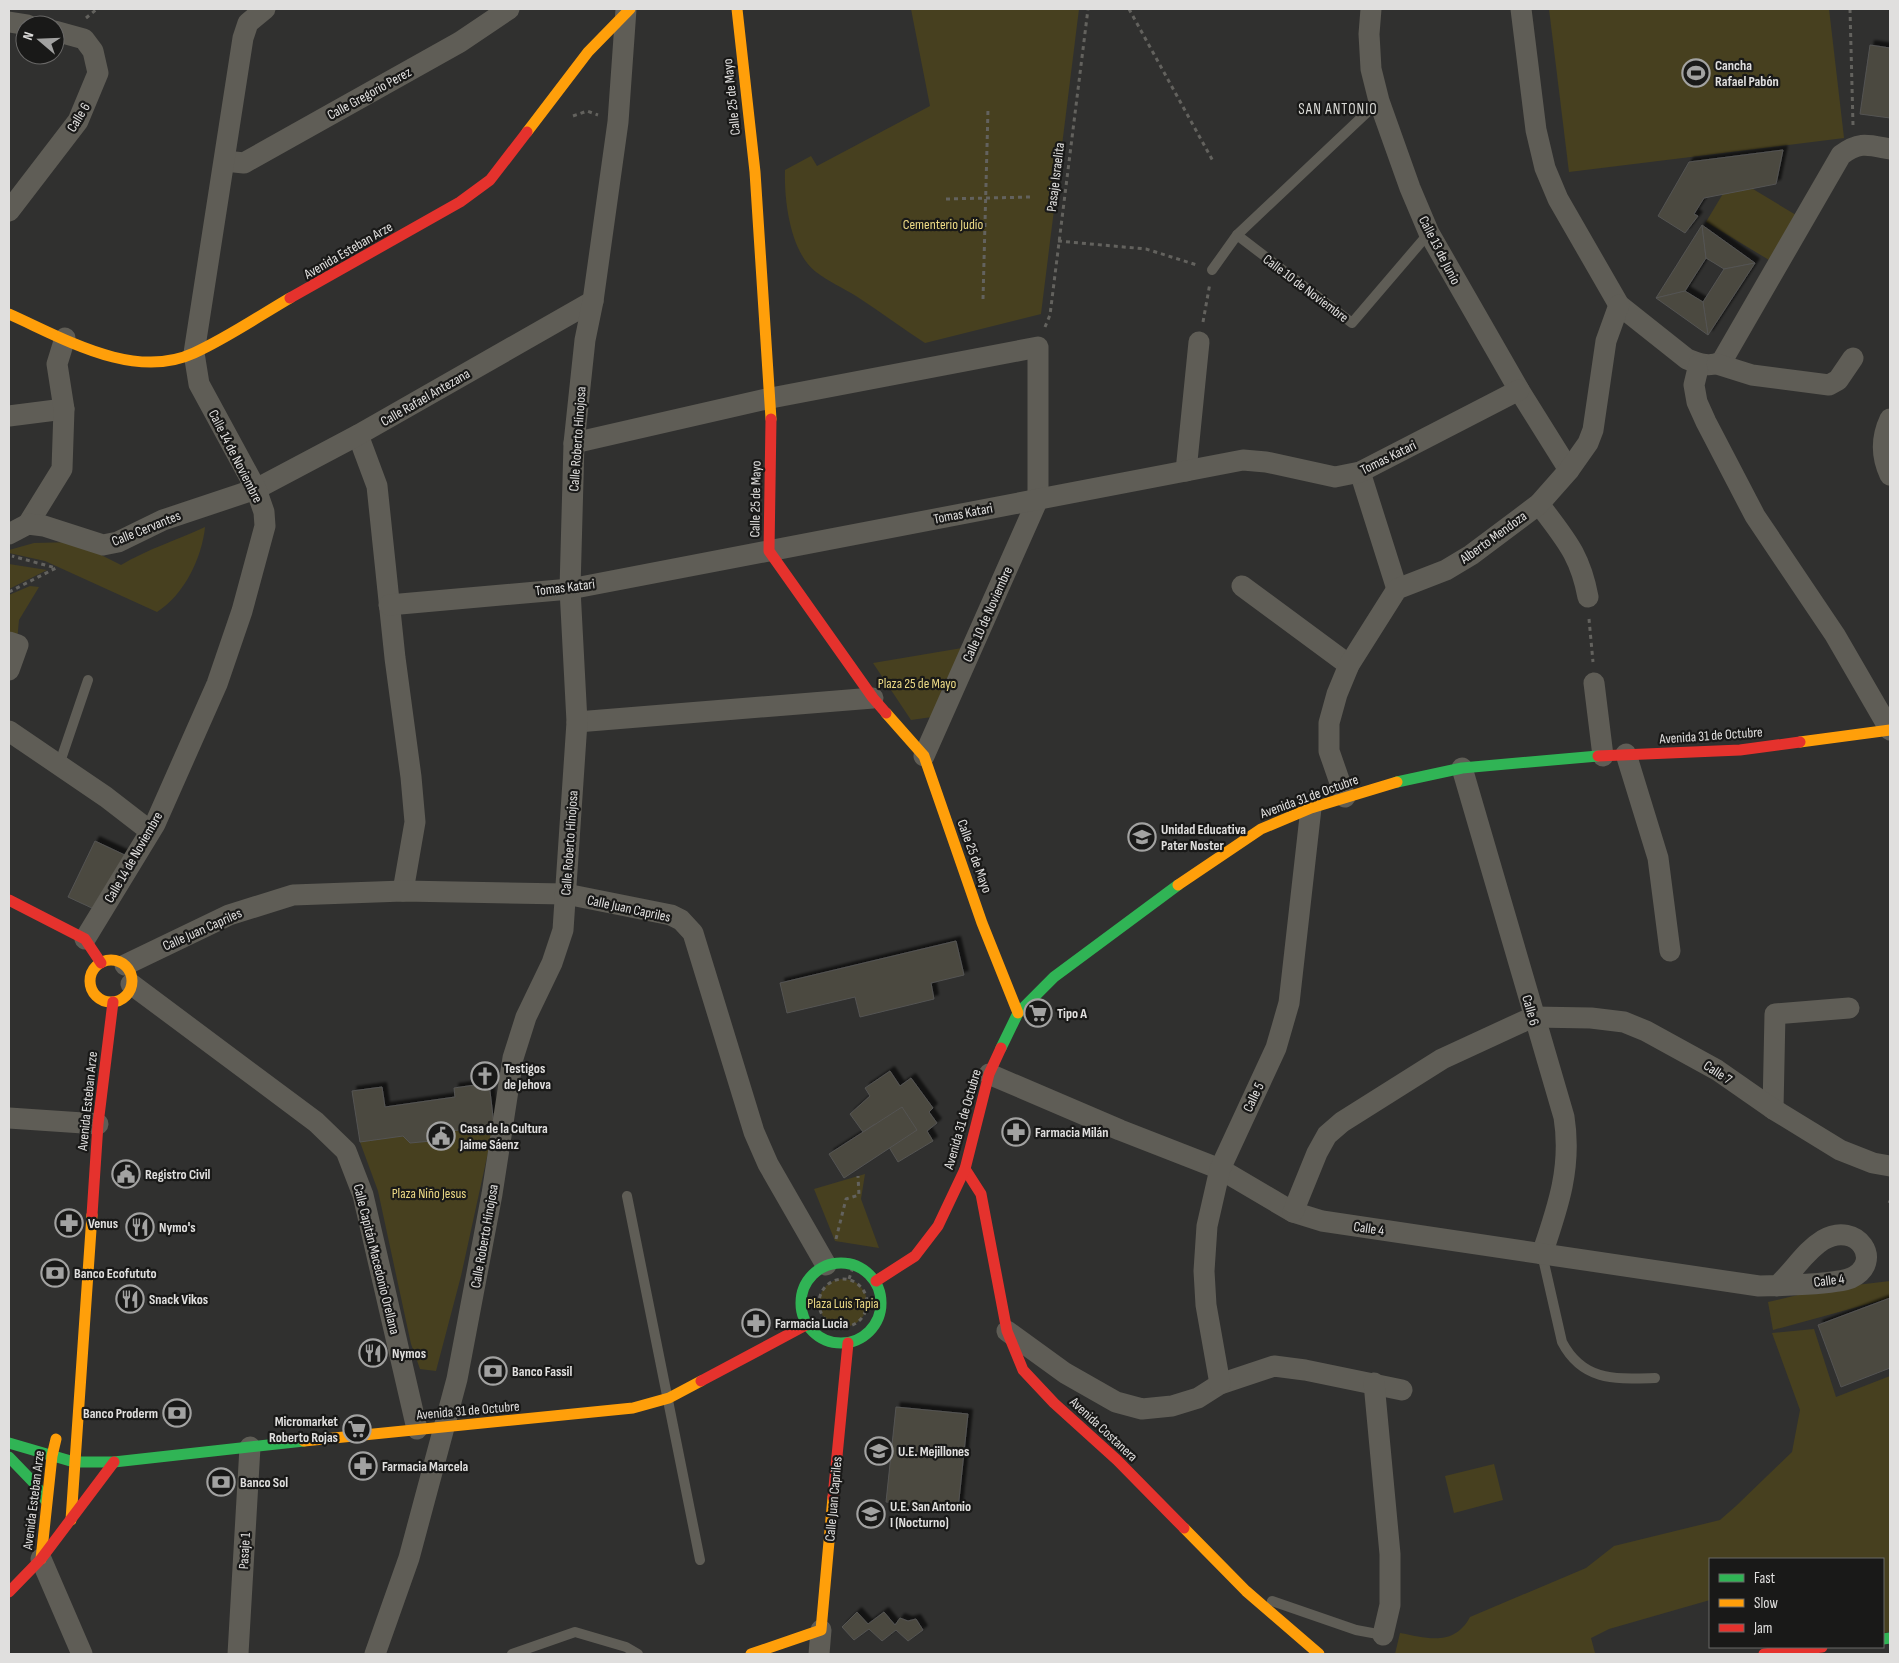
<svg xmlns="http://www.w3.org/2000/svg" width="1899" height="1663" font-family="'Sofia Sans Condensed',sans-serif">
	<defs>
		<filter id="shadow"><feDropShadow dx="4.5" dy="-4.5" stdDeviation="1" flood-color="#0009"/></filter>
	</defs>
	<rect width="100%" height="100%" fill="#30302f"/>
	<g fill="#47401f">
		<path d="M 911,9 L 1079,9 L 1041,314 L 925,343 C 902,328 879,311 856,296 C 843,288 828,281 816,272 C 790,252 784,200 785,170 L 811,156 L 817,166 L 930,106 Z"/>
		<polygon points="1549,9 1829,9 1844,138 1569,172"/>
		<polygon points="1733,177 1801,218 1774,263 1706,222"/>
		<path d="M 205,527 C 202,558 184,595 157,612 L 45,561 L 9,553 L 9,550 L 34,543 L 75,542 L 121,565 C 148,549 177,540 205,527 Z"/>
		<polygon points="9,564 47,570 9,589"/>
		<polygon points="30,586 39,587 19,620 17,641 9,638 9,595"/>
		<polygon points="962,648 932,717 911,720 873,663"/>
		<polygon points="494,1125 461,1276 436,1371 420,1369 411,1344 378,1191 360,1142 403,1136 410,1143 442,1140 445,1132"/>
		<polygon points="865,1174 861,1199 879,1248 835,1241 814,1189"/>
		<circle cx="843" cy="1303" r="24"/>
		<polygon points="1890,1281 1890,1298 1773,1330 1768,1302 1823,1289"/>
		<path d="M 1814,1329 L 1836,1397 L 1890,1376 L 1890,1632 L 1883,1633 L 1883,1559 L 1710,1559 L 1710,1600 L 1609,1629 L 1591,1638 L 1595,1653 L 1590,1654 L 1395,1654 L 1400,1633 C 1427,1638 1454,1647 1470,1617 L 1586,1568 L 1614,1546 L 1720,1520 L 1736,1506 L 1792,1452 L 1800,1410 L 1772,1333 Z"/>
		<polygon points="1494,1464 1503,1500 1454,1513 1445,1476"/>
	</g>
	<g fill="#4c493f" stroke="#545453" filter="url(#shadow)">
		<polygon points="1870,45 1890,48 1890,118 1860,114"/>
		<polygon points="1783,150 1776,184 1704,198 1694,214 1698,216 1685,233 1658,216 1689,162"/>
		<polygon points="1702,225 1706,258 1685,291 1656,298"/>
		<polygon points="1702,225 1755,263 1724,269 1706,258"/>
		<polygon points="1755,263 1708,335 1703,302 1724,269"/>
		<polygon points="1685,291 1703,302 1708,335 1656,298"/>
		<polygon points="95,841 129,857 94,909 68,897"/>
		<polygon points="956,941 964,975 931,983 934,999 860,1017 855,997 787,1013 780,983"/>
		<polygon points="890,1071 900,1086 911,1078 933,1108 929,1112 937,1123 927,1131 933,1141 898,1162 875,1124 863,1132 850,1114 870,1096 865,1088"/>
		<polygon points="489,1083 494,1125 445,1132 442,1140 410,1143 403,1136 360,1142 352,1091 382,1087 385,1107 455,1097 454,1088"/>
		<polygon points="902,1107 917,1130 844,1178 829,1154"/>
		<polygon points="1890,1298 1890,1368 1841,1387 1818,1325"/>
		<polygon points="896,1407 968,1414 958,1509 886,1502"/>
		<polygon points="857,1612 868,1624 884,1612 895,1625 900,1618 908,1621 916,1619 923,1630 908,1641 896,1630 882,1641 869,1629 854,1640 842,1627"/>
	</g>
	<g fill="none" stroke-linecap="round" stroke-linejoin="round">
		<g stroke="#63625e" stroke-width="3" stroke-dasharray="4 4" stroke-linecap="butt">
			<polyline points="1129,9 1214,163"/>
			<polyline points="1850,9 1853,125"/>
			<polyline points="86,18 97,9"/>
			<polyline points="573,116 587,111 598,115"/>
			<polyline points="946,199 1030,197"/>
			<polyline points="1058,241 1146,249 1197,265"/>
			<polyline points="983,299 988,109"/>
			<polyline points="1203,322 1210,283"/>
			<polyline points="1045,327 1050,315 1088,9"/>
			<polyline points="9,592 56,568 12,556"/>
			<polyline points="1589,619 1593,662"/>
			<polyline points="1889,1203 1890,1201"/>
			<polyline points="836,1239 846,1199 859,1195 858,1176"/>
			<circle cx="843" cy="1303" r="24"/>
			<polyline points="849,1279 854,1264"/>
		</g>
		<g stroke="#5f5d56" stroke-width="10">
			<polyline points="1237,235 1352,323 1429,233"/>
			<polyline points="1212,270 1237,235 1379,101"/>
			<polyline points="59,765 88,680"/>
			<polyline points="627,1196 700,1560"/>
			<path d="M 1542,1254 L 1562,1342 C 1583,1382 1616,1379 1655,1378"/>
			<polyline points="1272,1601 1356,1630 1383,1635"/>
			<polyline points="512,1654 575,1632 626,1647 638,1654"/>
		</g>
		<g stroke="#5f5d56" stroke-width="21">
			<polyline points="1371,9 1369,34 1371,69 1379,101 1410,188 1429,233 1519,390 1569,470"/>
			<path d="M 1521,9 L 1536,130 L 1545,168 L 1558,199 L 1619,305 L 1687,359 C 1699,364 1711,368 1722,361 L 1841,155 C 1860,141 1868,145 1890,149"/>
			<polyline points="9,22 28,25"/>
			<polyline points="225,161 244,163 460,42 509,9"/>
			<polyline points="9,211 78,121 98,73 93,51 84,39 55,31"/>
			<polyline points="1699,364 1694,385 1697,402 1706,422 1755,516 1835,635 1890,730"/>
			<polyline points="1717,364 1752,375 1829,385 1838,380 1853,358"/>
			<polyline points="9,416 64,409"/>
			<path d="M 1890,419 C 1881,438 1881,456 1890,475"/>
			<polyline points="358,435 377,486 395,658 411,777 415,822 403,891"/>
			<polyline points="574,443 771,398 1038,347 1038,499 924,756"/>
			<polyline points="1186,471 1199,342"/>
			<polyline points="1360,472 1397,589"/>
			<path d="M 1539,504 C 1565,539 1580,554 1588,597"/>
			<polyline points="28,524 62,469 64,409 57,364 65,338"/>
			<polyline points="9,534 28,524 44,526 103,545 118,542 163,520 256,489 358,435 593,301"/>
			<polyline points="1242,586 1349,665"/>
			<polyline points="389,605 570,589 1243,460 1266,462 1335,477 1360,472 1519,390"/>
			<polyline points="9,642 18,645 9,670"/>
			<polyline points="1594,683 1603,756"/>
			<polyline points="577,722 873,698"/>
			<polyline points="9,731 106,797 150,831"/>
			<polyline points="1626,754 1658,858 1670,951"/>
			<path d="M 1462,768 L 1564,1117 C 1572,1167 1558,1207 1542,1254"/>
			<polyline points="1345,797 1329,751 1329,723 1337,694 1349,665 1397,589 1446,570 1471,555 1539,504 1569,470 1588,443 1593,430 1606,341 1619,305"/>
			<polyline points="85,939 155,824 217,684 242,611 265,526 264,512 256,489 199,384 194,353 243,38 248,23 265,9"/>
			<polyline points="125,965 229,915 293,895 403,891 566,894 671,915 681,920 693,933 754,1132 768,1164 826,1265"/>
			<polyline points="131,984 316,1122 346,1151 363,1195 417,1429"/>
			<path d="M 989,1074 L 1120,1130 L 1220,1169 L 1293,1212 L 1322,1221 L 1759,1286 C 1777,1286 1837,1284 1851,1278 C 1885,1262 1857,1220 1823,1240 C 1805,1251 1793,1272 1777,1286"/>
			<polyline points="1773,1109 1775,1014 1849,1008"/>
			<polyline points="9,1118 98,1124"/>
			<polyline points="1293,1212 1317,1153 1327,1135 1342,1122 1442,1059 1533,1017 1591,1018 1624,1022 1646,1031 1717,1070 1773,1109 1840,1150 1873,1163 1890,1166"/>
			<polyline points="1007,1331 1065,1373 1116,1402 1142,1409 1172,1406 1198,1398 1220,1384 1274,1366 1305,1370 1402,1390"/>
			<polyline points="1374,1383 1390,1554 1390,1605 1383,1635"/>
			<polyline points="1220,1384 1206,1305 1204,1271 1207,1226 1220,1169 1276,1048 1289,1003 1311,808"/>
			<polyline points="41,1559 82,1654"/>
			<polyline points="238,1654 250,1447"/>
			<polyline points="375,1654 409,1558 457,1379 492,1194 513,1058 526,1017 552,963 563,930 577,722 570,589 574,443 585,340 593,301 618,122 626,9"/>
			<polyline points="819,1654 821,1630"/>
		</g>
		<g stroke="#30b455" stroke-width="11">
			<polyline points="1397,782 1462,768 1598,756"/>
			<polyline points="1001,1048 1018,1013 1054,977 1178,885"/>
			<circle cx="841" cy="1303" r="40"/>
			<polyline points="9,1443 74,1462 114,1462 304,1441"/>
			<polyline points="9,1457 35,1484 46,1501"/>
			<polyline points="1883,1639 1890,1638"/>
		</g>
		<g stroke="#ff9f0a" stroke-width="11">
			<polyline points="737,9 755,172 771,419"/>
			<polyline points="527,132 588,52 630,9"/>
			<path d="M 9,314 C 63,338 134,381 194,353 C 227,338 259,316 290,298"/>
			<polyline points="886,713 924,756 982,923 1018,1013"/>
			<polyline points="1800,742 1890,730"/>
			<polyline points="1178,885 1261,829 1311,808 1397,782"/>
			<circle cx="111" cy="981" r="21"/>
			<polyline points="304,1441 633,1408 669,1398 701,1381"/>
			<polyline points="71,1520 92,1215"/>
			<polyline points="1184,1528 1246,1591 1319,1654"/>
			<polyline points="41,1559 52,1456 56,1439"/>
			<polyline points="751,1654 821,1630 833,1497"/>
		</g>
		<g stroke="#e5322d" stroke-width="11">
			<polyline points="290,298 460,202 490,180 527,132"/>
			<polyline points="771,419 769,551 873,698 886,713"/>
			<polyline points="1598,756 1740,750 1800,742"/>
			<polyline points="9,900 85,939 101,963"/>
			<polyline points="965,1169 981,1194 1007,1331 1023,1370 1054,1403 1117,1460 1184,1528"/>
			<polyline points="92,1215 98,1124 113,1002"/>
			<polyline points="876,1281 915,1256 938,1226 965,1169 989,1074 1001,1048"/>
			<polyline points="701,1381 806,1325"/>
			<polyline points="833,1497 848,1343"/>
			<polyline points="9,1592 41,1559 114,1462"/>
			<polyline points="1764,1654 1822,1647"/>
		</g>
	</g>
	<defs>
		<g id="stadium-ring" transform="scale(1.4375)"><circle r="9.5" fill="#191918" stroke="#a2a2a1" stroke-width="1.5"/><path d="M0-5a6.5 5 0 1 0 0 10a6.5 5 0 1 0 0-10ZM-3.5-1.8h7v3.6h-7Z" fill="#a2a2a1"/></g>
		<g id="school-ring" transform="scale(1.4375)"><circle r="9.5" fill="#191918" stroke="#a2a2a1" stroke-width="1.5"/><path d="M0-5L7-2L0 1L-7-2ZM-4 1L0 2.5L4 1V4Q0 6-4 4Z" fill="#a2a2a1"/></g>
		<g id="supermarket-ring" transform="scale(1.4375)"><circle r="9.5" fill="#191918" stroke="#a2a2a1" stroke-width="1.5"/><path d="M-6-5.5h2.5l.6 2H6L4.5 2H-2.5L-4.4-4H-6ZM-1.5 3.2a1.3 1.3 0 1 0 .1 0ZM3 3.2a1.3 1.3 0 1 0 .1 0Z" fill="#a2a2a1"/></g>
		<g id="church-ring" transform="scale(1.4375)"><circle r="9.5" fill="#191918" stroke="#a2a2a1" stroke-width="1.5"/><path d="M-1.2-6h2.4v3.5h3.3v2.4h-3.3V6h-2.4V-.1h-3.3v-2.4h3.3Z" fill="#a2a2a1"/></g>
		<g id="pharmacy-ring" transform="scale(1.4375)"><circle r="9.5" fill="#191918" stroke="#a2a2a1" stroke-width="1.5"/><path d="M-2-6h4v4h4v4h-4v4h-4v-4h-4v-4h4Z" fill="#a2a2a1"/></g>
		<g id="civic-ring" transform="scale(1.4375)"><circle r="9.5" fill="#191918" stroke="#a2a2a1" stroke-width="1.5"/><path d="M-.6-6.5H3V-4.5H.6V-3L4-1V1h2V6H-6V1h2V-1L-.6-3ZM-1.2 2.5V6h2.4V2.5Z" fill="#a2a2a1"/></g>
		<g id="restaurant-ring" transform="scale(1.4375)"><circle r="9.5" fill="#191918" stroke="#a2a2a1" stroke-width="1.5"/><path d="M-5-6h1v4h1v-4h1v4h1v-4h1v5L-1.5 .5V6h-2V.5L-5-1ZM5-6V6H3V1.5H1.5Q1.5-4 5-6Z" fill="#a2a2a1"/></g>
		<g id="bank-ring" transform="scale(1.4375)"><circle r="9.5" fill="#191918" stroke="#a2a2a1" stroke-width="1.5"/><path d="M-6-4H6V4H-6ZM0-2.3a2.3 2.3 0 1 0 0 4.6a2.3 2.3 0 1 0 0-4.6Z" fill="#a2a2a1"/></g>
	</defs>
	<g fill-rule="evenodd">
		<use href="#stadium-ring" x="1696" y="73"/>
		<use href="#school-ring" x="1142" y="837"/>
		<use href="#supermarket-ring" x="1038" y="1013"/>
		<use href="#church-ring" x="485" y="1076"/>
		<use href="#pharmacy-ring" x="1016" y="1132"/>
		<use href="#civic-ring" x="441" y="1136"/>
		<use href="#civic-ring" x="126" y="1174"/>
		<use href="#pharmacy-ring" x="69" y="1223"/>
		<use href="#restaurant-ring" x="140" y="1227"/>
		<use href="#bank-ring" x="55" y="1273"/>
		<use href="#restaurant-ring" x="130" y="1299"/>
		<use href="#pharmacy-ring" x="756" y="1323"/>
		<use href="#restaurant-ring" x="373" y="1353"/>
		<use href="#bank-ring" x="493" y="1371"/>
		<use href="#bank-ring" x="177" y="1413"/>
		<use href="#supermarket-ring" x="357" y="1429"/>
		<use href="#school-ring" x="879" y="1451"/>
		<use href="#pharmacy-ring" x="363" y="1466"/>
		<use href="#bank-ring" x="221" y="1482"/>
		<use href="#school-ring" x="871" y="1514"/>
	</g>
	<g text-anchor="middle" stroke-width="4.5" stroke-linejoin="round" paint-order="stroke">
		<g font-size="14" font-weight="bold" fill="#e0dfde" stroke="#191918" text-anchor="start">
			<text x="1715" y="70">Cancha<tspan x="1715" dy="16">Rafael Pabón</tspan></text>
			<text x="1161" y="834">Unidad Educativa<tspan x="1161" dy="16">Pater Noster</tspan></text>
			<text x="1057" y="1018">Tipo A</text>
			<text x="504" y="1073">Testigos<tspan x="504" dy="16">de Jehova</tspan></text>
			<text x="460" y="1133">Casa de la Cultura<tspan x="460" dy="16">Jaime Sáenz</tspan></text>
			<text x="1035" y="1137">Farmacia Milán</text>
			<text x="145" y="1179">Registro Civil</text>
			<text x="88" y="1228">Venus</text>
			<text x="159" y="1232">Nymo's</text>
			<text x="74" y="1278">Banco Ecofututo</text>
			<text x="149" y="1304">Snack Vikos</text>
			<text x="775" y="1328">Farmacia Lucia</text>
			<text x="392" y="1358">Nymos</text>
			<text x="512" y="1376">Banco Fassil</text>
			<text x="158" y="1418" text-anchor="end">Banco Proderm</text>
			<text x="338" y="1426" text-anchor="end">Micromarket<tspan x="338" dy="16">Roberto Rojas</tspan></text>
			<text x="898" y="1456">U.E. Mejillones</text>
			<text x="382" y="1471">Farmacia Marcela</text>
			<text x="240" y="1487">Banco Sol</text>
			<text x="890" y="1511">U.E. San Antonio<tspan x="890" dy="16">I (Nocturno)</tspan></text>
		</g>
		<g font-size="14" fill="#e0dfde" stroke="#191918">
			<text transform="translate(369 93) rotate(-29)" y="5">Calle Gregorio Perez</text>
			<text transform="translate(731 97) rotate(-96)" y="5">Calle 25 de Mayo</text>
			<text transform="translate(78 117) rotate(-59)" y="5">Calle 6</text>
			<text transform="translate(1055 177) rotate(-83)" y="5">Pasaje Israelita</text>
			<text transform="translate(348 250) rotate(-30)" y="5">Avenida Esteban Arze</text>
			<text transform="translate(1440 250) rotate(63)" y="5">Calle 13 de Junio</text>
			<text transform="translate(1306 288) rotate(37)" y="5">Calle 10 de Noviembre</text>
			<text transform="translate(425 397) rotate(-30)" y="5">Calle Rafael Antezana</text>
			<text transform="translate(577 439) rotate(-86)" y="5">Calle Roberto Hinojosa</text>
			<text transform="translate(236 456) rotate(63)" y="5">Calle 14 de Noviembre</text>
			<text transform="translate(1388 457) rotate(-26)" y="5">Tomas Katari</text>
			<text transform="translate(755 499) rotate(-89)" y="5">Calle 25 de Mayo</text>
			<text transform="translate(963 513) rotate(-11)" y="5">Tomas Katari</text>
			<text transform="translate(146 528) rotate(-22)" y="5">Calle Cervantes</text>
			<text transform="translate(1493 537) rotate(-36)" y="5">Alberto Mendoza</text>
			<text transform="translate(565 587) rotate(-7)" y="5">Tomas Katari</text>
			<text transform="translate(987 614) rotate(-66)" y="5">Calle 10 de Noviembre</text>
			<text transform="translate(1711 735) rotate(-4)" y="5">Avenida 31 de Octubre</text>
			<text transform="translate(1309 796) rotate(-20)" y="5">Avenida 31 de Octubre</text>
			<text transform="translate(569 843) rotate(-86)" y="5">Calle Roberto Hinojosa</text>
			<text transform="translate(975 856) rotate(70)" y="5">Calle 25 de Mayo</text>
			<text transform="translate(133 857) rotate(-60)" y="5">Calle 14 de Noviembre</text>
			<text transform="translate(629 908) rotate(12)" y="5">Calle Juan Capriles</text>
			<text transform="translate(202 929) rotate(-24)" y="5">Calle Juan Capriles</text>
			<text transform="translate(1531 1010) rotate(74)" y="5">Calle 6</text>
			<text transform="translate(1718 1072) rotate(33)" y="5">Calle 7</text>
			<text transform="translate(1253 1097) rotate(-65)" y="5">Calle 5</text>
			<text transform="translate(87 1101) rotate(-84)" y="5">Avenida Esteban Arze</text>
			<text transform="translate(962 1119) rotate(-74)" y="5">Avenida 31 de Octubre</text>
			<text transform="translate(1369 1228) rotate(8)" y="5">Calle 4</text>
			<text transform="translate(484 1236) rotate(-80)" y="5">Calle Roberto Hinojosa</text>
			<text transform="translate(377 1259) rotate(76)" y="5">Calle Capitán Macedonio Orellana</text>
			<text transform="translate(1829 1280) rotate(-7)" y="5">Calle 4</text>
			<text transform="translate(468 1410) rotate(-5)" y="5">Avenida 31 de Octubre</text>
			<text transform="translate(1104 1429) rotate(43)" y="5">Avenida Costanera</text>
			<text transform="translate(833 1499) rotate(-85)" y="5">Calle Juan Capriles</text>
			<text transform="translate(33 1500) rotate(-83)" y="5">Avenida Esteban Arze</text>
			<text transform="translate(244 1551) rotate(-87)" y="5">Pasaje 1</text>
		</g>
		<g font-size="14" fill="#edda85" stroke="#191918">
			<text x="943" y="229">Cementerio Judío</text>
			<text x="917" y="688">Plaza 25 de Mayo</text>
			<text x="429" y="1198">Plaza Niño Jesus</text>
			<text x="843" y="1308">Plaza Luis Tapia</text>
		</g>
		<g font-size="15" letter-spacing="1" fill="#dadad6" stroke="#191918">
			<text x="1338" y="114">SAN ANTONIO</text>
		</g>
	</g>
	<rect width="1899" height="1663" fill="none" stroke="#e0dfde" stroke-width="20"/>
	<rect x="1709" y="1558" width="175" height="90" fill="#191918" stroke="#696867"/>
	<rect x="1719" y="1574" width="25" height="8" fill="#30b455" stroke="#696867"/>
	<text x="1754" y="1583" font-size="15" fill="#e0dfde">Fast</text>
	<rect x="1719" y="1599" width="25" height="8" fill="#ff9f0a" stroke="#696867"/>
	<text x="1754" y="1608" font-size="15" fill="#e0dfde">Slow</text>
	<rect x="1719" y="1624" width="25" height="8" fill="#e5322d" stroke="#696867"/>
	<text x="1754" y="1633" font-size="15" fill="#e0dfde">Jam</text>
	<g transform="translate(40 40) rotate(289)"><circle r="24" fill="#191918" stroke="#696867"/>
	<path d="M0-4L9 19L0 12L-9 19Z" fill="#a2a2a1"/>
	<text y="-8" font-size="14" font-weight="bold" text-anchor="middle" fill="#e0dfde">N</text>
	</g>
</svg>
